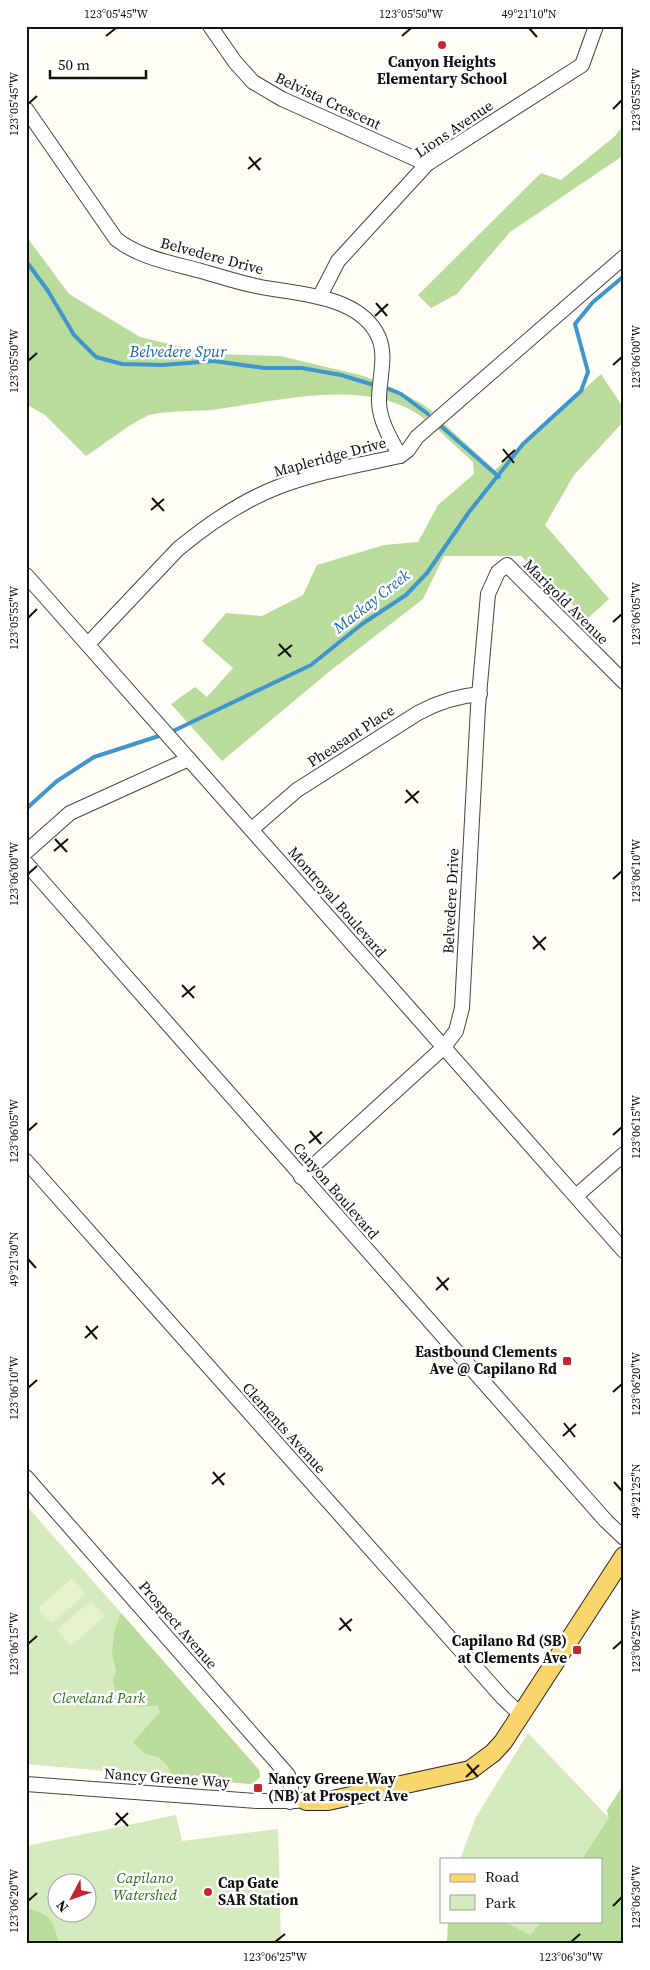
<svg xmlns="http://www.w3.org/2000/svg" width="650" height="1970" font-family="'Source Serif 4',serif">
	<rect width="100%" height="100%" fill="#fffdf5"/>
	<g fill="#d5ebbd" fill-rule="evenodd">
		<polygon points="26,1505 259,1770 260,1775 257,1781 251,1784 26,1764"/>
		<polygon points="528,1733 608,1817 607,1810 624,1784 624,1944 447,1944 448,1921 601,1921 601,1859 460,1859 476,1817"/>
		<path d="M 176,1815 L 182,1841 L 278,1829 L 281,1944 L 26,1944 L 26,1846 ZM 58,1882 L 88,1882 L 88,1912 L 58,1912 Z"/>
	</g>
	<g fill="#b9dc9c">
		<polygon points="624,124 624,155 510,232 457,294 431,308 418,295 541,173 561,180 615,136"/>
		<path d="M 26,236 L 69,294 L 140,337 L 212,354 L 280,356 L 364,376 L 397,390 L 424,405 L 433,412 L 425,419 C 367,375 276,402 211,410 C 196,411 158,411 147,416 C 126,426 106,443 86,456 L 45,415 L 26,404 Z"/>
		<polygon points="601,374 624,409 624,421 574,475 545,525 609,599 587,619 521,556 444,556 423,599 330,671 222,761 171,704 195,687 207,697 233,668 202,641 226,613 262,616 303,595 317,565 384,545 418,542 438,505 474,474 473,462 435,427 442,422 495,470"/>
		<polygon points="121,1613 259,1770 260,1777 251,1784 172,1777 167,1765 158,1757 145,1754 133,1742 160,1712 157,1705 140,1707 123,1705 115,1691 113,1679 116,1672 112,1651 115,1628"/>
		<polygon points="624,1784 624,1944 447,1944 448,1921 503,1921 531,1935 541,1921 601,1921 601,1859 582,1859 609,1818 607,1810"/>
		<path d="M 26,1908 C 48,1912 56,1922 58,1944 L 26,1944 Z"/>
	</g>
	<g fill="#e6f2cf">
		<polygon points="72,1578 86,1594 51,1624 38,1608"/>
		<polygon points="91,1600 105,1616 71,1646 57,1630"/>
	</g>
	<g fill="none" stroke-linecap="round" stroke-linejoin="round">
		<g stroke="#3f96cf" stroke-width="4">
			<polyline points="26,261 48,291 74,335 96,357 122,364 162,365 214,361 264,368 302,368 341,375 377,386"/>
			<polyline points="389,389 401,394 428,414"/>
			<polyline points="442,427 499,477"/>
			<polyline points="169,733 311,665 362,624 406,595 427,573 469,512 523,444 581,391 588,372 575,324 593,302 624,276"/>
			<polyline points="26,809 57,781 94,757 162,735"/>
		</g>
		<g stroke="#444" stroke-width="16">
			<g id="minor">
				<polyline points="210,26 235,62 253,82 282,99 427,164"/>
				<path d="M 26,109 L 116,239 C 140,258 172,263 201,271 C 219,276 237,282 256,286 C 293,294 354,294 376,332 C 389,353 378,380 379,403 C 380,422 391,440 400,456"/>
				<polyline points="320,296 338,261 427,164 582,65 596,26"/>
				<polyline points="26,575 624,1251"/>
				<path d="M 88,644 L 178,549 C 207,525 242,501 278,487 C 317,472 359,465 400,456 L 408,450 L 417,437 L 624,257"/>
				<path d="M 252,829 L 297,790 L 418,713 C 438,702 457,696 480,694"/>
				<polyline points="26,852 70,813 189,759"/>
				<polyline points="26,863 606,1521 624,1538"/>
				<polyline points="26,1161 503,1698 520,1714"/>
				<polyline points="301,1177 444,1047 456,1031 462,1008 478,707 488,594 498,572 507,565 624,682"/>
				<polyline points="576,1196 624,1154"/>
				<polyline points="26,1477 288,1775 291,1787 290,1802"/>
				<polyline points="26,1784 257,1801 297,1801"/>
			</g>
		</g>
		<g stroke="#222" stroke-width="20">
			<polyline id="major" points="306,1801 328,1801 470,1770 493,1753 503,1742 624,1556"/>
		</g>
		<use href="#minor" stroke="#fff" stroke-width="14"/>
		<use href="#major" stroke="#f9d66b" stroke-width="18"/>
	</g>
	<path fill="none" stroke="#111" stroke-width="2" d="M 529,28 L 537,37M 106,36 L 116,28M 402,36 L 411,28M 28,104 L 37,96M 613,109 L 622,100M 249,157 L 260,170M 248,169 L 261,158M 376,303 L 387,316M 375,316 L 388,304M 28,361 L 37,353M 613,365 L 622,357M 503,449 L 514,463M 502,462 L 515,450M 152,498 L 164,511M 151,510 L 164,499M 28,618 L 37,609M 613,622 L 622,614M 279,644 L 291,657M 278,656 L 292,645M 406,790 L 418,803M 405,803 L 419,791M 55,839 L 67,852M 54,851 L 68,839M 28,874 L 37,866M 613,879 L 622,871M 533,936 L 545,950M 533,949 L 546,937M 182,985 L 194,998M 182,997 L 195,986M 28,1131 L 37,1123M 310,1131 L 321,1144M 613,1135 L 622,1127M 309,1143 L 322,1132M 28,1259 L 36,1268M 437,1277 L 448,1290M 436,1290 L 449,1278M 86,1326 L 97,1339M 85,1338 L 98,1326M 28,1388 L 37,1380M 613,1392 L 622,1384M 564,1423 L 575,1437M 563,1436 L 576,1424M 213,1472 L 224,1485M 614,1482 L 622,1491M 212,1484 L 225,1473M 340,1618 L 351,1631M 339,1630 L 352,1619M 28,1644 L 37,1636M 613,1649 L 622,1641M 467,1764 L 478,1777M 466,1777 L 479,1765M 116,1813 L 128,1826M 115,1825 L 128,1813M 28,1901 L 37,1893M 613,1906 L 622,1897M 275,1942 L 285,1934M 571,1942 L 580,1934"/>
	<g fill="#c4262e" stroke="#fff" stroke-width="2">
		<circle cx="442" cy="45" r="5"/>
		<rect x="562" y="1356" width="10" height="10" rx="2.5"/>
		<rect x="572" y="1645" width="10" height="10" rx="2.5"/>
		<rect x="253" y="1783" width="10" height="10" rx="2.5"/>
		<circle cx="208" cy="1892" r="5"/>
	</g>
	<g text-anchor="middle" stroke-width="5" stroke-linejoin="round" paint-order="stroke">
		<g font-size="15" font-weight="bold" fill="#111" stroke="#fff" text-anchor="end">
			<text x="442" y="67" text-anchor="middle">Canyon Heights<tspan x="442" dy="17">Elementary School</tspan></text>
			<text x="557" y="1357">Eastbound Clements<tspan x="557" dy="17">Ave @ Capilano Rd</tspan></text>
			<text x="567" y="1646">Capilano Rd (SB)<tspan x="567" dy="17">at Clements Ave</tspan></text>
			<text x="268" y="1784" text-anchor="start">Nancy Greene Way<tspan x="268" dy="17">(NB) at Prospect Ave</tspan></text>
			<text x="218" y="1888" text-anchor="start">Cap Gate<tspan x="218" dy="17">SAR Station</tspan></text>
		</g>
		<g font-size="15" fill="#111" stroke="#fff">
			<text transform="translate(328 101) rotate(25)" y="5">Belvista Crescent</text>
			<text transform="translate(454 129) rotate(-34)" y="5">Lions Avenue</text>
			<text transform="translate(212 256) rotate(15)" y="5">Belvedere Drive</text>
			<text transform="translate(330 457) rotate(-15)" y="5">Mapleridge Drive</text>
			<text transform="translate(566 602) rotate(45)" y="5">Marigold Avenue</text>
			<text transform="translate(351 736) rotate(-33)" y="5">Pheasant Place</text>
			<text transform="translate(451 901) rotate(-87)" y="5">Belvedere Drive</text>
			<text transform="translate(337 902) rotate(49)" y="5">Montroyal Boulevard</text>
			<text transform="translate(336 1191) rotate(49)" y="5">Canyon Boulevard</text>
			<text transform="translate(284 1428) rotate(48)" y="5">Clements Avenue</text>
			<text transform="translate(178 1625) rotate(49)" y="5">Prospect Avenue</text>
			<text transform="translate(167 1778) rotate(4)" y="5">Nancy Greene Way</text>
		</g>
		<g font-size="15" font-style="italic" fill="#2f6b1f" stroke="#fff">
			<text x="99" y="1703">Cleveland Park</text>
			<text x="145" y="1883">Capilano<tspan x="145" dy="17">Watershed</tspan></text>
		</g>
		<g font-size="16" font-style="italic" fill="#1768a6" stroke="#fff">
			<text x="178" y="357">Belvedere Spur</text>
			<text transform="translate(371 601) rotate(-38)" y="6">Mackay Creek</text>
		</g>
	</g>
	<rect width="650" height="1970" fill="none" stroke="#ffffff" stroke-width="55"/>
	<rect x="440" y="1858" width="162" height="65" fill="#ffffff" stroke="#a0a0a0"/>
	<rect x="450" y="1874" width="25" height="8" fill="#f9d66b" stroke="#a0a0a0"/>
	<text x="485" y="1882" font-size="15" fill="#111111">Road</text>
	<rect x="450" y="1895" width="25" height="15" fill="#d5ebbd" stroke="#a0a0a0"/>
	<text x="485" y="1908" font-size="15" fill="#111111">Park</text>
	<g transform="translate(72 1898) rotate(229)"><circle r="24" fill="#ffffff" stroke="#a0a0a0"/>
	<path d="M0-4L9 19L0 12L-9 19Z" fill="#c4262e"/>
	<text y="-8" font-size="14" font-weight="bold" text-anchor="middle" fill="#111111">N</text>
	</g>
	<path d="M50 70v8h96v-8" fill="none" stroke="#111111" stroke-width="2.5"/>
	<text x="58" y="70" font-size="15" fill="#111111" stroke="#ffffff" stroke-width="4" paint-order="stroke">50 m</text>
	<rect x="28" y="28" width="594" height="1914" fill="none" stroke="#111" stroke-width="2"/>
	<g font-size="12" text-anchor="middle" fill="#111">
		<text x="116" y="18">123°05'45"W</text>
		<text x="411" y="18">123°05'50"W</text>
		<text x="529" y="18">49°21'10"N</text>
		<text transform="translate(636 100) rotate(-90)" y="4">123°05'55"W</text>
		<text transform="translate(14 104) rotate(-90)" y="4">123°05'45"W</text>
		<text transform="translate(636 357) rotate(-90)" y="4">123°06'00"W</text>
		<text transform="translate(14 361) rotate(-90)" y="4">123°05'50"W</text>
		<text transform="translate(636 614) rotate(-90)" y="4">123°06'05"W</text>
		<text transform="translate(14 618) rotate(-90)" y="4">123°05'55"W</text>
		<text transform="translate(636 871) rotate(-90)" y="4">123°06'10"W</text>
		<text transform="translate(14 874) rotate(-90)" y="4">123°06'00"W</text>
		<text transform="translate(636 1127) rotate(-90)" y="4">123°06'15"W</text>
		<text transform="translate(14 1131) rotate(-90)" y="4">123°06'05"W</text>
		<text transform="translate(14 1259) rotate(-90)" y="4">49°21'30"N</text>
		<text transform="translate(636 1384) rotate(-90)" y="4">123°06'20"W</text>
		<text transform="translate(14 1388) rotate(-90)" y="4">123°06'10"W</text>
		<text transform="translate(636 1491) rotate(-90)" y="4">49°21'25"N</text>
		<text transform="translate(636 1641) rotate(-90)" y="4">123°06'25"W</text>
		<text transform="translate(14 1644) rotate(-90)" y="4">123°06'15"W</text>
		<text transform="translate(636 1897) rotate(-90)" y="4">123°06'30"W</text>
		<text transform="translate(14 1901) rotate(-90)" y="4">123°06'20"W</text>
		<text x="275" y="1961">123°06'25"W</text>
		<text x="571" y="1961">123°06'30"W</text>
	</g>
</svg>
